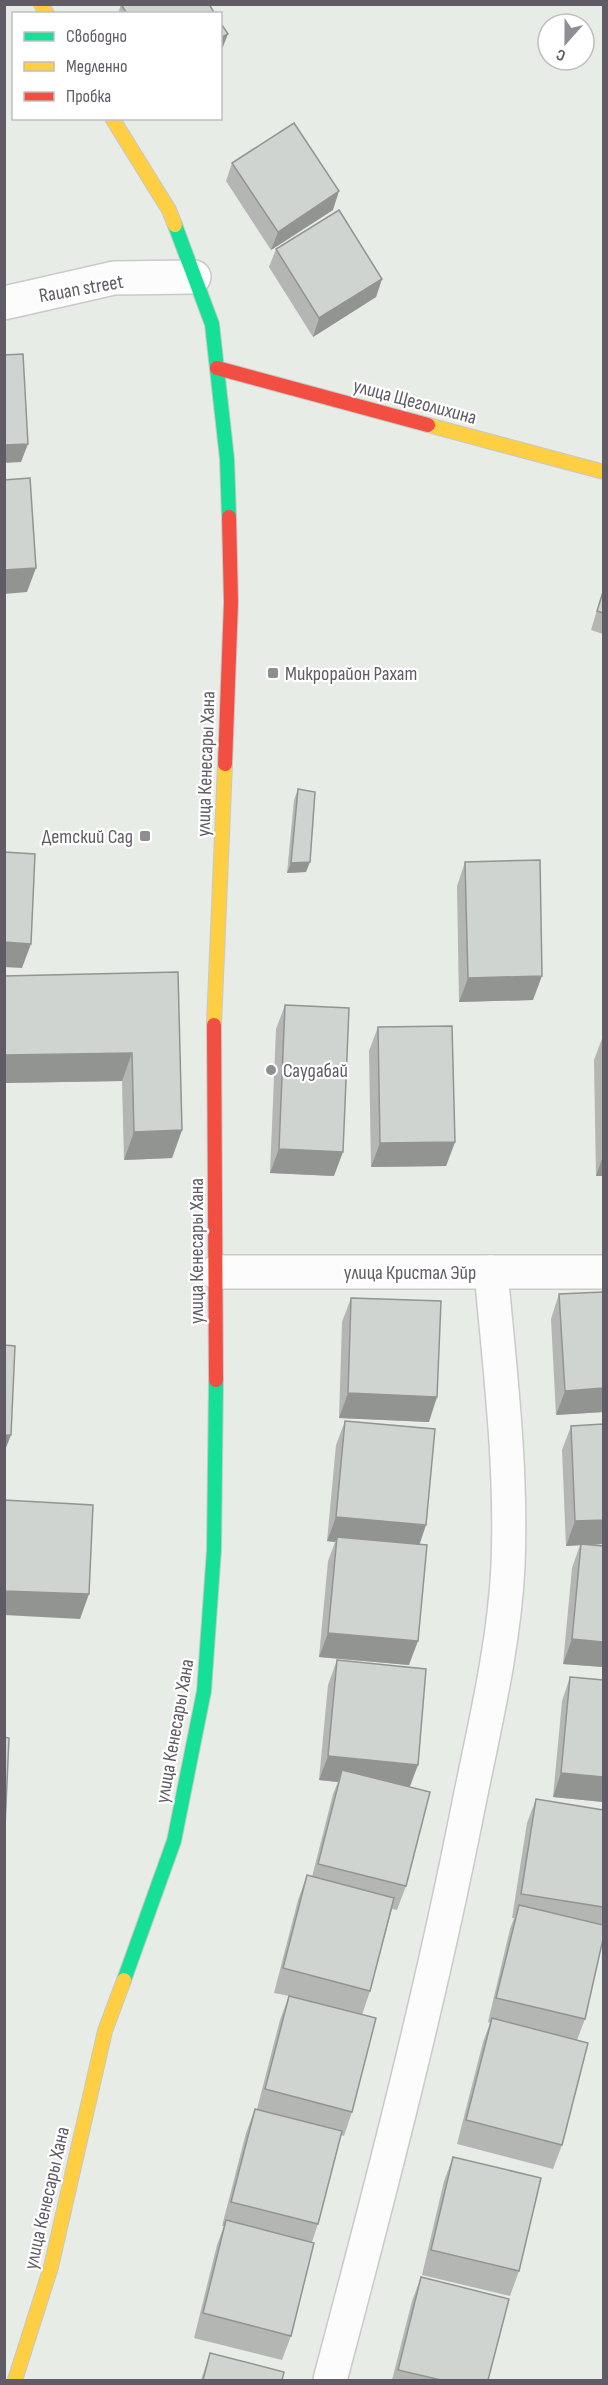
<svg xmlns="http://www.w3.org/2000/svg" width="608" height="2385" font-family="'Sofia Sans Condensed',sans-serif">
	<rect width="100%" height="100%" fill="#e7ece6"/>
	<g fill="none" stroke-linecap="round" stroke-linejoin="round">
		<g stroke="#c9cac9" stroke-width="36">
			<g id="street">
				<polyline points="4,303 114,278 194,277"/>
				<polyline points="216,1272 604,1272"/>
				<path d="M 330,2380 C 380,2192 429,2004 467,1813 C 483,1732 504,1649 508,1566 C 512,1467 500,1370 491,1272"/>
			</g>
		</g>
		<g stroke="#c7c8c8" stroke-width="16">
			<g id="fast">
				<polyline points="175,225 212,324 227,459 229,517"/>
				<polyline points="124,1980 174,1841 204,1691 214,1550 216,1380"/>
			</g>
		</g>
		<g stroke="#c7c8c8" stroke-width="16">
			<g id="slow">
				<polyline points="41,4 47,14"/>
				<polyline points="112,118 169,210 175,225"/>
				<polyline points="428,425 604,472"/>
				<polyline points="214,1025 225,764"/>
				<polyline points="15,2380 51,2267 105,2031 124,1980"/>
			</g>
		</g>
		<g stroke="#c7c8c8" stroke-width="16">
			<g id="jam">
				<polyline points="217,368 428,425"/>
				<polyline points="225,764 231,602 229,517"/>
				<polyline points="214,1025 216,1380"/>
			</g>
		</g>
		<use href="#street" stroke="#fbfcfb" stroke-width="33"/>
		<use href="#fast" stroke="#16e098" stroke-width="14"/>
		<use href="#slow" stroke="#ffcf43" stroke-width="14"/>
		<use href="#jam" stroke="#f24e42" stroke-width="14"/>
	</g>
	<g fill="#b3b6b3">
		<polygon points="121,4 215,14 118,14"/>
		<polygon points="232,163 333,210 271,250 226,181"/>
		<polygon points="276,249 382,279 376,297 313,337 269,267"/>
		<polygon points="603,590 603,634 591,630"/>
		<polygon points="298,789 306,872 287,873 294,800"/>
		<polygon points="465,862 533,1000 459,1002 457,886"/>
		<polygon points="178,972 182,1130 172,1158 124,1160 122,1081 4,1083"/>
		<polygon points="285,1005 334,1176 270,1173 276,1029"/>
		<polygon points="378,1027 455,1142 446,1166 371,1167 369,1051"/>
		<polygon points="603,1036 603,1176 596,1176 594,1060"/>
		<polygon points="603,1292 603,1412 556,1415 551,1319 559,1294"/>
		<polygon points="351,1298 429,1422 339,1418 342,1322"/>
		<polygon points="345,1421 419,1544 409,1665 319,1657 328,1561 335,1542 327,1541 336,1445"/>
		<polygon points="603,1424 603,1544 592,1545 603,1667 563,1664 572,1568 580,1545 566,1546 562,1450 571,1426"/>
		<polygon points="337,1660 410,1787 406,1886 397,1910 392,1909 370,1991 362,2015 352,2112 344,2136 341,2135 318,2224 312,2242 291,2336 282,2360 194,2338 217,2245 224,2226 222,2226 246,2133 255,2109 257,2109 280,2020 289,1996 274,1993 298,1900 307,1875 312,1877 333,1794 338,1782 319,1780 328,1685"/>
		<polygon points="570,1677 603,1680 603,1802 553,1797 562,1701"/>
		<polygon points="536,1799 603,1810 603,1939 585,2019 577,2040 562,2145 553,2169 457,2144 483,2042 490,2023 488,2022 510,1929 514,1918 512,1918 527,1823"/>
		<polygon points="453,2157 519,2271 510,2296 422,2275 444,2181"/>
		<polygon points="421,2277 488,2380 392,2380 412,2301"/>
		<polygon points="210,2353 282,2380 201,2380"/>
	</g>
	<g fill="#929492">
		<polygon points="228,34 221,52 220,52 220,38"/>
		<polygon points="339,191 333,210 271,250 278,232"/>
		<polygon points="382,279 376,297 313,337 319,318"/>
		<polygon points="28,444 21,462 4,463 4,445"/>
		<polygon points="36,568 27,592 4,594 4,570"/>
		<polygon points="310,862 306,872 287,873 291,863"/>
		<polygon points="4,942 31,944 22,968 4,967"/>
		<polygon points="542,976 533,1000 459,1002 468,978"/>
		<polygon points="132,1053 122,1081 4,1083 4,1055"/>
		<polygon points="182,1130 172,1158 124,1160 134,1132"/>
		<polygon points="455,1142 446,1166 371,1167 380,1143"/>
		<polygon points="279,1149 343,1152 334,1176 270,1173"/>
		<polygon points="603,1156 603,1176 596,1176"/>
		<polygon points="603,1388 603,1412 556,1415 565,1391"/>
		<polygon points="348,1393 437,1397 429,1422 339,1418"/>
		<polygon points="4,1435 11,1435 4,1453"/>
		<polygon points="336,1517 426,1525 418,1549 337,1537 335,1542 327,1541"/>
		<polygon points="603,1520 603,1544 566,1546 575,1521"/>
		<polygon points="4,1591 89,1594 80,1619 4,1615"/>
		<polygon points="328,1633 418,1641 409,1665 319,1657"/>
		<polygon points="572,1639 603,1642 603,1667 563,1664"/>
		<polygon points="328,1756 418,1765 409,1789 342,1770 338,1782 319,1780"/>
		<polygon points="561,1773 603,1777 603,1802 553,1797"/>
	</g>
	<g fill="#d0d4d0" stroke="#929492" stroke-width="1.5">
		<polygon points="121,4 209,4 215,14 127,14"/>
		<polygon points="220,22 228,34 220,38"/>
		<polygon points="294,123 339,191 278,232 232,163"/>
		<polygon points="339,210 382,279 319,318 276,249"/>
		<polygon points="23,354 28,444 4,445 4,355"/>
		<polygon points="30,478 36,568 4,570 4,480"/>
		<polygon points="603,592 603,613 597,611"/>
		<polygon points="298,789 315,792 310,862 291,863"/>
		<polygon points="4,852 35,854 31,944 4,942"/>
		<polygon points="540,860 542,976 468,978 465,862"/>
		<polygon points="178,972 182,1130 134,1132 132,1053 4,1055 4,976"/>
		<polygon points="285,1005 349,1008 343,1152 279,1149"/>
		<polygon points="452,1026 455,1142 380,1143 378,1027"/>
		<polygon points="603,1292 603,1388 565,1391 559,1294"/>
		<polygon points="351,1298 441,1301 437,1397 348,1393"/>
		<polygon points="4,1345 15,1346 11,1435 4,1435"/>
		<polygon points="345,1421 435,1429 426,1525 336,1517"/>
		<polygon points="603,1424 603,1520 575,1521 571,1426"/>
		<polygon points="4,1500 93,1505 89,1594 4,1591"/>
		<polygon points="337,1537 427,1545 418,1641 328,1633"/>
		<polygon points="581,1544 603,1546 603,1642 572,1639"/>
		<polygon points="337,1660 426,1669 418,1765 328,1756"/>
		<polygon points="570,1677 603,1680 603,1777 561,1773"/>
		<polygon points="4,1737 9,1738 5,1827 4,1827"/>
		<polygon points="342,1770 430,1792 406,1886 318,1864"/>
		<polygon points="536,1799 603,1810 603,1907 521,1894"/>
		<polygon points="307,1875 394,1898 370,1991 283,1968"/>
		<polygon points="519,1905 603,1925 603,1939 585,2019 496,1998"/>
		<polygon points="289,1996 376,2018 352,2112 265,2089"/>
		<polygon points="492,2018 588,2043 562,2145 466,2120"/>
		<polygon points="255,2109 342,2131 318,2224 231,2202"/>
		<polygon points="453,2157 541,2178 519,2271 431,2250"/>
		<polygon points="226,2220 314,2243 291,2336 203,2313"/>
		<polygon points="421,2277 509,2299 488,2380 441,2380 398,2370"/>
		<polygon points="210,2353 284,2372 282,2380 203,2380"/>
	</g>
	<g fill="#8f8e92" stroke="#fff" stroke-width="2">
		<rect x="267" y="667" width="12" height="12" rx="3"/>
		<rect x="139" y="830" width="12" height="12" rx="3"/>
		<circle cx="271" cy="1070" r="6"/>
	</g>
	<g text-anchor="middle" stroke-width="4.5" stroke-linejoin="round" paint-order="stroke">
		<g font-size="20" fill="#605b65" stroke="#fff">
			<text transform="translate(81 288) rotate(-10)" y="7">Rauan street</text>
			<text transform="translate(415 401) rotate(15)" y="7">улица Щеголихина</text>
			<text transform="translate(205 764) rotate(-88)" y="7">улица Кенесары Хана</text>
			<text transform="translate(196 1251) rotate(-90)" y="7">улица Кенесары Хана</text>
			<text x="410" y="1279">улица Кристал Эйр</text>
			<text transform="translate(174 1731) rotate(-80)" y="7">улица Кенесары Хана</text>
			<text transform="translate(46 2198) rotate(-77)" y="7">улица Кенесары Хана</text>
		</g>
		<g font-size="20" fill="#605b65" stroke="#fff" text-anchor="start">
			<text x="285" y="680">Микрорайон Рахат</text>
			<text x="133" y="843" text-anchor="end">Детский Сад</text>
			<text x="283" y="1077">Саудабай</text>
		</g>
	</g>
	<rect width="608" height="2385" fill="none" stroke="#605b65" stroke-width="12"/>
	<rect x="12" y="12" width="210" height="108" fill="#ffffff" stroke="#bfbdc1" stroke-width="1.5"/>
	<rect x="24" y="32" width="30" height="9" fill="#16e098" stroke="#bfbdc1" stroke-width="1.5"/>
	<text x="66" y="42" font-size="18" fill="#605b65">Свободно</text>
	<rect x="24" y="62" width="30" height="9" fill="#ffcf43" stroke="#bfbdc1" stroke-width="1.5"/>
	<text x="66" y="72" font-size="18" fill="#605b65">Медленно</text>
	<rect x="24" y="92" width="30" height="9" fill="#f24e42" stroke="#bfbdc1" stroke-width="1.5"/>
	<text x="66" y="102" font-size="18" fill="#605b65">Пробка</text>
	<g transform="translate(566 42) rotate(201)"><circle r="28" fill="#ffffff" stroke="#bfbdc1" stroke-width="1.5"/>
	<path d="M0-4.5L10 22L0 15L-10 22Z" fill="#8f8e92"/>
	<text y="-9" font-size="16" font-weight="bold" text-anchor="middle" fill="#605b65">С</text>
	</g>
</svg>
